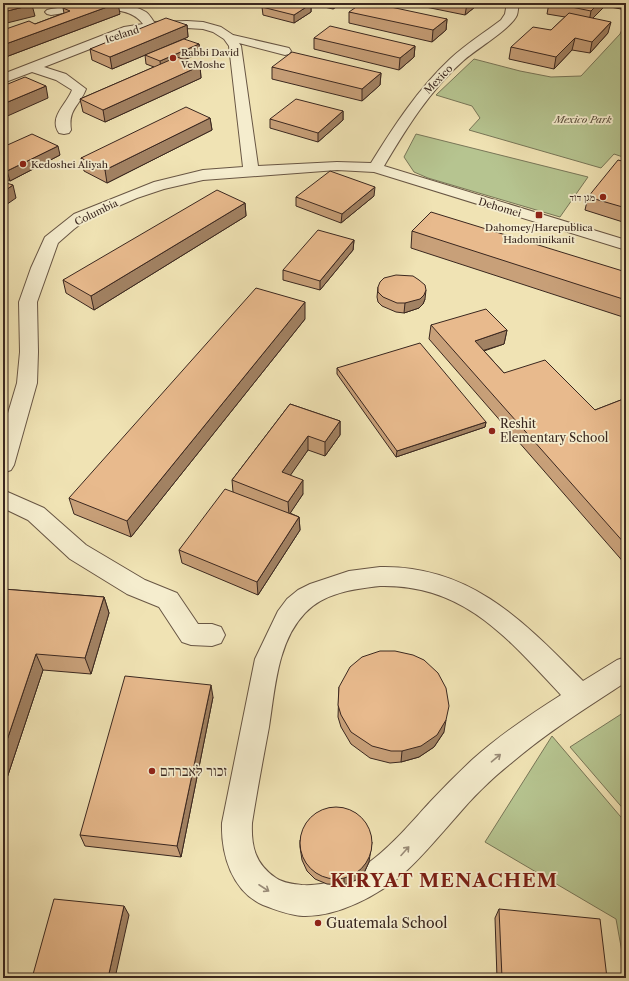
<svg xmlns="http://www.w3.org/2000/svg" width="629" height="981" font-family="'Libre Caslon Text','Frank Ruhl Libre',serif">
	<rect width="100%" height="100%" fill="#f0e3b4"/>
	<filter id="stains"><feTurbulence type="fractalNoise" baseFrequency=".005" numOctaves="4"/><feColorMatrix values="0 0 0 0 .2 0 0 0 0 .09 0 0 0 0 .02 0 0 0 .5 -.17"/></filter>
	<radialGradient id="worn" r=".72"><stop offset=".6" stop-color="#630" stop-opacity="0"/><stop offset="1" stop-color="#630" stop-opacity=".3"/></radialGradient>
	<g fill="#b6c490" stroke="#787658">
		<polygon points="626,21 626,158 614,154 601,168 469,130 480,118 472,106 436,95 474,59 520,71 551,77 581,76 620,34"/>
		<polygon points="416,134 588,177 560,217 428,178 414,172 404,157"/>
		<polygon points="626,711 626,812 570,747"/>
		<polygon points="552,736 626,823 626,974 616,919 485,842"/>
	</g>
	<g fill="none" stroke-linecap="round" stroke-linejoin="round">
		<g stroke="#685644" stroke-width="2">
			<g id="minor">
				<path d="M 89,3 C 108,3 129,2 146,12 C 149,14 152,19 154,22 L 187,21 L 203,22 L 221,27 L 233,35 L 289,48 L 291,51 L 289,54 L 285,55 L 239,43 L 241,46 L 258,166 L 337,162 L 371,163 C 394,126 418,89 450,59 C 466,44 484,33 501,20 L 505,14 L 507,3 L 519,3 C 518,7 518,12 517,15 C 511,29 475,50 463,61 C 430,90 406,129 384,166 L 626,240 L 626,250 L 374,172 L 337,170 L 203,180 L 164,189 L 137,198 L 86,220 L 74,229 L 58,243 L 37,302 L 38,352 L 37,383 L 14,465 L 11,470 L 3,473 L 3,430 L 17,383 L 20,352 L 19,302 L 31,268 L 45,237 L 74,214 L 154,182 L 203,170 L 243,167 L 229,46 L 224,39 L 213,32 L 203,29 L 187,28 L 154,29 L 131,33 L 44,67 L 66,74 L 86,89 C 79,107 68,109 71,130 L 69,133 L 64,134 L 59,133 C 48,117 67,104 72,90 L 56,80 L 32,72 L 3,83 L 3,74 L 124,27 L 143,24 C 126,0 76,12 51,15 L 47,14 L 45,12 L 47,10 L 51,9 Z"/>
				<polygon points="3,490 44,508 86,545 145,580 177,593 198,624 212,624 221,627 225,635 221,643 212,646 191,645 182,642 159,607 127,594 70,559 28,520 3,508"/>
				<path d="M 380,567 C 471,565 524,622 583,681 L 617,660 L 626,657 L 626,682 C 586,708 546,733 510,764 C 490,780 472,798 456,817 C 439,836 423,856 404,873 C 379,895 338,917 303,916 C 289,915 276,910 263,905 C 232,891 221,855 222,823 L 255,659 L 278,611 L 287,599 L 298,590 L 310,584 L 349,571 ZM 380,586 C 465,584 508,639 561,695 C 531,714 500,735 473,759 C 458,773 444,787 430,802 C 396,839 358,888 302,885 C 293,884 283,883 276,878 C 255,864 251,846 252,823 C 257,791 263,759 269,727 C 275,690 277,642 305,613 C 324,593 353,589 380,586 Z"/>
			</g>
		</g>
		<use href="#minor" fill="#f5edce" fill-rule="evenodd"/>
	</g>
	<g fill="#c8a079" stroke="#3a271f">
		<polygon points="269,3 342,3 333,9 311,4 311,12 294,23 263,15 262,7"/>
		<polygon points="406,3 480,3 465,15"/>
		<polygon points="549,3 626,3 621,9 605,6 593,18 608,33 590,53 572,50 554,69 509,59 511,47 551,30 565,17 547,14"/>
		<polygon points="63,8 120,14 3,58 3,30 35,24 64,13"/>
		<polygon points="349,12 447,19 446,30 432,42 349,23"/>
		<polygon points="187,25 188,37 112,69 92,60 90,49"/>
		<polygon points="314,38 415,46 414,57 399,70 314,49"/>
		<polygon points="199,44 200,53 184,60 200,66 201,78 105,122 83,112 80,99 154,67 146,64 145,55"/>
		<polygon points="272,67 381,73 380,85 362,101 272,79"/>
		<polygon points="343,111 343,120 318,142 270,128 270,119"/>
		<polygon points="210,118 212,130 107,183 84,171 81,158"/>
		<polygon points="3,147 60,155 10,181 3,177"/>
		<polygon points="626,162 626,223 585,210 588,197"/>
		<polygon points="374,196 341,223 296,206 296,197"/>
		<polygon points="245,203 246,216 94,310 66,293 63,280"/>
		<polygon points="412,231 626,272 626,318 411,248"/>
		<polygon points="354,240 353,250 320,290 283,280 283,270"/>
		<polygon points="378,287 425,299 423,304 419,308 404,313 396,312 382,306 378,302 377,297"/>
		<polygon points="305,319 131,537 74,514 69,498"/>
		<polygon points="431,325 507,330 504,344 484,351 504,373 595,410 626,398 626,565 429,339"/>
		<polygon points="337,368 486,422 485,427 396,457 337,374"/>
		<polygon points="290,404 340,421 340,435 325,456 308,450 290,475 303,494 290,513 299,517 300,530 258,595 182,563 179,550 233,492 232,480"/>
		<polygon points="3,589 104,597 109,613 91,674 43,670 3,790"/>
		<polygon points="339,687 444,732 434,747 419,757 401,762 390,763 370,758 351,744 341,727 338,717"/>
		<polygon points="213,697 181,857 85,846 80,835"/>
		<polygon points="300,840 369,862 364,873 356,880 344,885 327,884 315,879 307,871 302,860 300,847"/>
		<polygon points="499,909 607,978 497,978 495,918"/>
	</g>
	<g fill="#a28263" stroke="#3a271f">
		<polygon points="118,3 120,14 3,58 3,45"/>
		<polygon points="333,3 342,3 333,9"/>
		<polygon points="468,3 480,3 465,15 467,4"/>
		<polygon points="599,3 605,3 605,6 589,22 591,11"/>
		<polygon points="622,3 626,3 621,9"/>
		<polygon points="311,4 311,12 294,23 294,15"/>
		<polygon points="32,5 35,16 3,24 3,12"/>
		<polygon points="447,19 446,30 432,42 433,30"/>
		<polygon points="611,22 608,33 590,53 592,42"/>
		<polygon points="187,25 188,37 112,69 110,57"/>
		<polygon points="575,38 572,50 554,69 556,57"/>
		<polygon points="199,44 200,53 161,70 160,61"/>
		<polygon points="415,46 414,57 399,70 400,58"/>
		<polygon points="200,66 201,78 105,122 103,110"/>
		<polygon points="381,73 380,85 362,101 362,89"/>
		<polygon points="46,86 48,98 3,118 3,104"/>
		<polygon points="343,111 343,120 318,142 318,133"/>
		<polygon points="210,118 212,130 107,183 105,170"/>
		<polygon points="58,146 60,155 10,181 7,171"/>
		<polygon points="13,185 16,198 3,207 3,192"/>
		<polygon points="375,187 374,196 341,223 342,214"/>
		<polygon points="245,203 246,216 94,310 91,296"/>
		<polygon points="354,240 353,250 320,290 320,281"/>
		<polygon points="426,290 425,299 423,304 419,308 404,313 405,303"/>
		<polygon points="305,302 305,319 131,537 127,521"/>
		<polygon points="507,330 504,344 472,354 475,341"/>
		<polygon points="340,421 340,435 325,456 325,442"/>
		<polygon points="486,422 485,427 396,457 397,451"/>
		<polygon points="308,436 308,450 283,486 282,472"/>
		<polygon points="303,480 303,494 289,515 288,502"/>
		<polygon points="299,517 300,530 258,595 257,582"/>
		<polygon points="104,597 109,613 91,674 85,658"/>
		<polygon points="36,654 43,670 3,790 3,752"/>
		<polygon points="211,685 213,697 181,857 177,846"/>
		<polygon points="446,720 444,732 434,747 419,757 401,762 402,751"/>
		<polygon points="3,830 6,834 3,844"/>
		<polygon points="372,842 369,862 364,873 356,880 344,885 344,878"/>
		<polygon points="124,906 129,915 115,978 108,978"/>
	</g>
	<g fill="#e8ba8d" stroke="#3a271f">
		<polygon points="3,3 30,3 32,5 3,12"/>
		<polygon points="76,3 118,3 3,45 3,30 29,21 35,24 70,11 63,8"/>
		<polygon points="269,3 309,3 311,4 294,15 262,7"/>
		<polygon points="362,3 372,3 447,19 433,30 349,12"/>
		<polygon points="552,3 599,3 591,11"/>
		<polygon points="569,13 611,22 592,42 575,38 556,57 511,47 533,27 551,30"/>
		<polygon points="166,18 187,25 110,57 90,49"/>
		<polygon points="330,26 415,46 400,58 314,38"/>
		<polygon points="184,39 199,44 160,61 145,55"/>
		<polygon points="292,52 381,73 362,89 272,67"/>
		<polygon points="177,57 200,66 103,110 80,99"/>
		<polygon points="25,77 46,86 3,104 3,86"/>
		<polygon points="296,99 343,111 318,133 270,119"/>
		<polygon points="186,107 210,118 105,170 81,158"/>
		<polygon points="32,134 58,146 7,171 3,169 3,147"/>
		<polygon points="618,160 626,162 626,208 588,197"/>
		<polygon points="330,171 375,187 342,214 296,197"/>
		<polygon points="3,182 13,185 3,192"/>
		<polygon points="217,190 245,203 91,296 63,280"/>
		<polygon points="431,212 626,272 626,300 412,231"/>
		<polygon points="318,230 354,240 320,281 283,270"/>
		<polygon points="396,275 413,276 419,280 425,285 426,290 424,295 420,299 405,303 397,303 383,297 378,292 378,287 380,282 384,278"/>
		<polygon points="256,288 305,302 127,521 69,498"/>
		<polygon points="486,309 507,330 475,341 504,373 545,360 595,410 626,398 626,545 431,325"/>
		<polygon points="420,343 486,422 397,451 337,368"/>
		<polygon points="290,404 340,421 325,442 308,436 282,472 303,480 288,502 232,480"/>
		<polygon points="225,489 299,517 257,582 179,550"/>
		<polygon points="3,589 104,597 85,658 36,654 3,752"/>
		<polygon points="380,651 395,651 413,655 424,660 438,673 446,688 449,706 446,720 437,735 421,746 402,751 391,751 372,746 351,732 341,715 338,705 339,687 350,667 362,657"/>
		<polygon points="125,676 211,685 177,846 80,835"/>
		<circle cx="336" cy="843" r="36"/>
		<polygon points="54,899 124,906 108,978 32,978"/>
		<polygon points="499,909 600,919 607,978 502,978"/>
	</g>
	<defs><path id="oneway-shaft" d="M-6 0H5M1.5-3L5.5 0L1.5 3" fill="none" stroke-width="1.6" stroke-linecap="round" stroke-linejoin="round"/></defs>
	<g stroke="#988a76">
		<use href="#oneway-shaft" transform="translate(496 758) rotate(-40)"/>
		<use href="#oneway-shaft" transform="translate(405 851) rotate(-48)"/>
		<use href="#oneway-shaft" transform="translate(264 888) rotate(33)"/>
	</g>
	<g fill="#8f2418" stroke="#f5edce" stroke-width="1.5">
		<circle cx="173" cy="58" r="4"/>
		<circle cx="23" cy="164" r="4"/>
		<circle cx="603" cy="197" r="4"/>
		<rect x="535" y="211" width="8" height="8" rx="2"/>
		<circle cx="492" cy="431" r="4"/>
		<circle cx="152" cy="771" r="4"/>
		<circle cx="318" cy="923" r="4"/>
	</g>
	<g text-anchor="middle" stroke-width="3.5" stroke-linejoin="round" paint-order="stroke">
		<g font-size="10" fill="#3a271f" stroke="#f5edce">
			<text transform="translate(122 34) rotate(-18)" y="4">Iceland</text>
			<text transform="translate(438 79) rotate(-46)" y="4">Mexico</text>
			<text transform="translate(500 207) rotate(17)" y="4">Dehomei</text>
			<text transform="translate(96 212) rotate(-26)" y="4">Columbia</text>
		</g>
		<g font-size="10" fill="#3a271f" stroke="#f5edce" text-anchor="start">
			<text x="181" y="56">Rabbi David<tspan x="181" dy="12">VeMoshe</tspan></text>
			<text x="31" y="168">Kedoshei Aliyah</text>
			<text x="595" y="201" text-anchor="end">מגן דוד</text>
			<text x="539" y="231" text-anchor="middle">Dahomey/Harepublica<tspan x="539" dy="12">Hadominikanit</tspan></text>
		</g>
		<g font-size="10" font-style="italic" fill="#594e3b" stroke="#f5edce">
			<text x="583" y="123">Mexico Park</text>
		</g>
		<g font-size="12" fill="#3a271f" stroke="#f5edce" text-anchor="start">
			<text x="500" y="428">Reshit<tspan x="500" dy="14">Elementary School</tspan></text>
		</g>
		<g font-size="14" fill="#3a271f" stroke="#f5edce" text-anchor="start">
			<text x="160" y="776">זכור לאברהם</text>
			<text x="326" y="928">Guatemala School</text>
		</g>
		<g font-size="19" font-weight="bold" letter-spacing="1" fill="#7a1f14" stroke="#f5edce">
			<text x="444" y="887">KIRYAT MENACHEM</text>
		</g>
	</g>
	<rect width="629" height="981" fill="none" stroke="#f0e3b4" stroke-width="16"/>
	<rect x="4" y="4" width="621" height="973" fill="none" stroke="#3a271f" stroke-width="2"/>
	<rect x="8" y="8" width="613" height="965" fill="none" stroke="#3a271f"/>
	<rect width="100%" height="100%" filter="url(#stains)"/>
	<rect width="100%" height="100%" fill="url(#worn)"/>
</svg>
